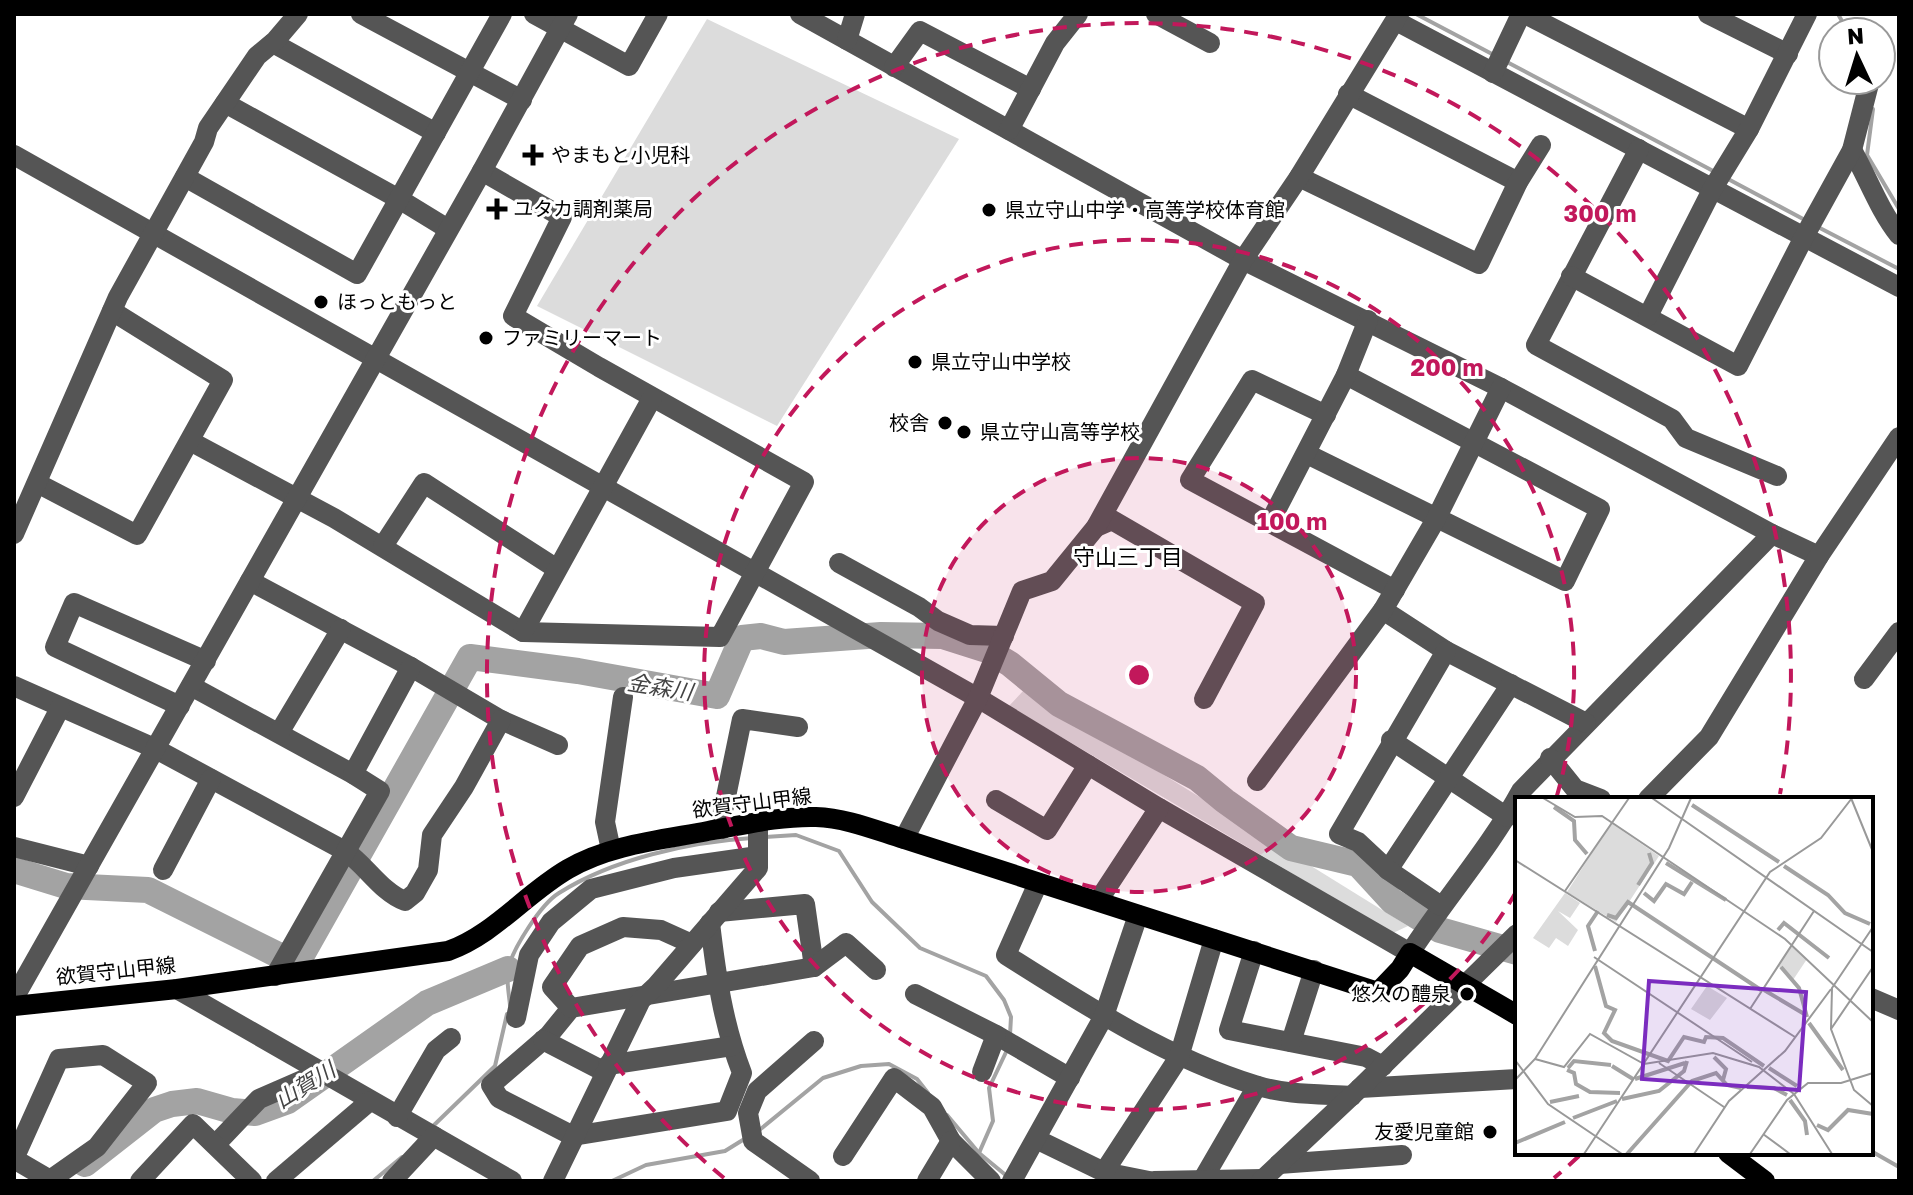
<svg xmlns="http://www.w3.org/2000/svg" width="1913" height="1195" font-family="'Golos Text','Noto Sans JP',sans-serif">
	<rect width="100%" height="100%" fill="#fff"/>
	<g fill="#dcdcdc">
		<polygon points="707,19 959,139 777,426 537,306"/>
		<polygon points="1025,689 1408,926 1393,933 1009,706"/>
	</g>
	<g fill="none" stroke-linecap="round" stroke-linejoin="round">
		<g stroke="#a3a3a3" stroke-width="4">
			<polyline points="1360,14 1371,14"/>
			<polyline points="1416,14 1494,55"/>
			<polyline points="1838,14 1848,32"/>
			<polyline points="1505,61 1717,173"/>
			<polyline points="1873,109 1867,155 1899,209"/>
			<polyline points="1728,179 1805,220"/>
			<polyline points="1816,226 1899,269"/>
			<polyline points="765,837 796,835 839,851 872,902 920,948 986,976 1004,1000 1011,1017 1010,1035"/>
			<path d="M 510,1005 C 509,994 506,979 508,969 C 513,948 541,904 559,893 C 613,859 689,842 752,838"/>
			<polyline points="947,1115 979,1153 1008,1177"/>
			<polyline points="431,1128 495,1066 507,1014"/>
			<polyline points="757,1132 823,1078 861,1066 889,1064 917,1079 928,1093"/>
			<polyline points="1871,1151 1899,1167"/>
			<polyline points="979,1153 993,1121 989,1088 1008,1048"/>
			<polyline points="373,1181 402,1157"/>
			<polyline points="612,1181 646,1165 725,1151 746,1138"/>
		</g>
		<g stroke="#a3a3a3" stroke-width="26">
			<polyline points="14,870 66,886 148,890 276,954 299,960 470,657 578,671 717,696 742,638 761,636 784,642 881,635 943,636 987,650 1010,664 1059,704 1197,778 1225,801 1291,848 1358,864 1392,901 1440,930 1517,952"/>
			<polyline points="85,1164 154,1110 172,1104 197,1101 232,1111 255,1113 288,1101 427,1003 508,969"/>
		</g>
		<g stroke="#555" stroke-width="20">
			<polyline points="361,14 522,100"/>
			<polyline points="534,14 629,66 658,14"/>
			<polyline points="800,14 1243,260 1501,388 1772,534 1819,556"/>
			<polyline points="1156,14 1210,43"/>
			<polyline points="1525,14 1749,129"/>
			<polyline points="1708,14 1788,54"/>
			<polyline points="1396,21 1899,287"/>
			<polyline points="847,40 855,14"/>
			<polyline points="273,43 436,133"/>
			<polyline points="894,67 920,31 1031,89"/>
			<polyline points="1493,73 1521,14"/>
			<polyline points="1348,94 1518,182"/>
			<polyline points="225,103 399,199 448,229"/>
			<polyline points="1009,130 1055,43 1078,14"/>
			<polyline points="1639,149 1536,345 1672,419 1686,438 1777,476"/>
			<path d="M 1852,150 C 1868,178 1879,210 1899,235"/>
			<path d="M 14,155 L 978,698 L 1159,808 L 1410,953 C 1445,899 1490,848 1521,791 L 1772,534"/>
			<polyline points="185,177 357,274 502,14"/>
			<polyline points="1299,177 1479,264 1518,182 1541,145"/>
			<polyline points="1571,276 1738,366 1804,237 1852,150 1870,80"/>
			<polyline points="1648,316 1713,188 1749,129 1807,14"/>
			<polyline points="1326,415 1252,380 1190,480 1395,590"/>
			<polyline points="190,441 334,518 523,632 720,637 804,482 599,367 513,316 562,217 482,171"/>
			<polyline points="1307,454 1565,581 1600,509 1346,375"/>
			<polyline points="37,483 137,535 223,380 112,311"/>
			<polyline points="1270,522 1346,375 1368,320"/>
			<polyline points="1096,527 1112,520 1255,603 1204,699"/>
			<polyline points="14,534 118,297 204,142 208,128 257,56 275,41 298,14"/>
			<polyline points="383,546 424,483 557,569"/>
			<polyline points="839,563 919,607 938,621 970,635 1004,636"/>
			<polyline points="250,581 411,667 501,720 558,745"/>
			<polyline points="1383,610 1446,651 1586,723"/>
			<polyline points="523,632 652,398"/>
			<polyline points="1864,679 1899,632"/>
			<path d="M 14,686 L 154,748 L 345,851 C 366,865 381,892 405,901 L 415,893 L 428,870 L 432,835 L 464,787 L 501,720"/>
			<polyline points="191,686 353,774 380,791 275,976"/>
			<polyline points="180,706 55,647 74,603 206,661"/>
			<polyline points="279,733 341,629"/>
			<polyline points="1391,740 1507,817"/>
			<polyline points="1550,758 1575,789 1601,799"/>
			<polyline points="353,774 411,667"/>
			<polyline points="1257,781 1383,610 1436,519 1501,388"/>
			<polyline points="14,797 60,708"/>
			<polyline points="1648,799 1709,737 1819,556 1899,437"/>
			<polyline points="996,800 1047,830 1088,765"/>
			<polyline points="723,829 722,816 742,719 798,727"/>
			<polyline points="904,839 978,698 1022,591 1052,581 1096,527 1243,260 1299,177 1399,14"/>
			<polyline points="14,847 89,866"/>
			<polyline points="611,850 605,822 623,697"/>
			<polyline points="163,870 211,779"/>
			<polyline points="1388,870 1511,684"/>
			<path d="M 1038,883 L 1006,955 C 1085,1005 1165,1057 1255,1085 C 1285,1095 1320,1094 1352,1096"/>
			<polyline points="1098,901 1159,808"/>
			<polyline points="1441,906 1388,870 1358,842 1339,834 1446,651"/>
			<polyline points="719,912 805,904 814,967"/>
			<path d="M 710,923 C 716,974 723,1024 742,1073 L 727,1111 L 573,1136 L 499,1098 L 491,1085 L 549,1035 L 571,1008 L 814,967 L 846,943 L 876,970"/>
			<polyline points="1254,951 1229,1030 1366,1057 1383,1066"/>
			<polyline points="177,989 512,1181"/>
			<polyline points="915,994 996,1035 1070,1078"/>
			<polyline points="14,998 482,171 568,14"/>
			<polyline points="1871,998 1899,1010"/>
			<polyline points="571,1008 552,987 580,946 623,927 661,930 692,944"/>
			<polyline points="516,1018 529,955 551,922 591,889 674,868 758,856"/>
			<polyline points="543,1040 605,1072"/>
			<polyline points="1291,1042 1314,970"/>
			<polygon points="103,1055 147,1083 97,1147 50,1180 14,1159 59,1059"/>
			<polyline points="608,1065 732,1046"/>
			<polyline points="982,1072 996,1035"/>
			<polyline points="1360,1088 1517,1079"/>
			<polyline points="397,1117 436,1050 451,1038"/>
			<polyline points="1036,1139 1104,1172 1149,1181"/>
			<polyline points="216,1144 259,1099 321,1072"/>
			<polyline points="843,1156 894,1078 932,1107 951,1141 991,1181"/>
			<polyline points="1279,1164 1402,1155"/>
			<polyline points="1104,1172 1179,1057 1214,939"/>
			<polyline points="1203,1179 1257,1086"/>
			<polyline points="140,1181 193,1124 252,1181"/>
			<polyline points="276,1181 370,1101"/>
			<polyline points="392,1181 434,1136"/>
			<polyline points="553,1181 641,1000 656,986 758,868 758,822"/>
			<polyline points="810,1181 753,1141 748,1113 757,1091 814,1041"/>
			<polyline points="927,1181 951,1141"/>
			<polyline points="1012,1181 1104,1016 1138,915"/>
			<polyline points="1154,1181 1263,1179"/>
			<polyline points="1261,1181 1360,1088 1517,934"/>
		</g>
		<g stroke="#000" stroke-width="20">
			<path d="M 14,1006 L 177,989 L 448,951 C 495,934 525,894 568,869 C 609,845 660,840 708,831 C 743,825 780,816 816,817 C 846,818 875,830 904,839 L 1378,992 L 1400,969 L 1410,953 L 1517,1015"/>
			<polyline points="1728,1153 1765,1181"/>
		</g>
	</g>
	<circle cx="1139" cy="675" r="217" fill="#c2185b" fill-opacity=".12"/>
	<g fill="none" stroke="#c2185b" stroke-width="4" stroke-dasharray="14 10">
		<circle cx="1139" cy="675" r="217"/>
		<path d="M1516 892A435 435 0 1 1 1556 799"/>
		<path d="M1579 1156A652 652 0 0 1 1554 1178M724 1178A652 652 0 1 1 1780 794"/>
	</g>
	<g fill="#000" stroke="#fff" stroke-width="3">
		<path d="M529 143h8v8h8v8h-8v8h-8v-8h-8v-8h8z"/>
		<path d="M493 197h8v8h8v8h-8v8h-8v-8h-8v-8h8z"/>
		<circle cx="989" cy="210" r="8"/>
		<circle cx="321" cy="302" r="8"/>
		<circle cx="486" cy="338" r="8"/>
		<circle cx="915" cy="362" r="8"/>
		<circle cx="945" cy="423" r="8"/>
		<circle cx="964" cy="432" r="8"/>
		<circle cx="1467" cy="994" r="8"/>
		<circle cx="1490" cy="1132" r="8"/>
	</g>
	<g text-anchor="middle" stroke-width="6" stroke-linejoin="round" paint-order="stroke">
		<g font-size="20" fill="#000" stroke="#fff" text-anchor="start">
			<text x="551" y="162">やまもと小児科</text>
			<text x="513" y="216">ユタカ調剤薬局</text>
			<text x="1005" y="217">県立守山中学・高等学校体育館</text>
			<text x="337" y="309">ほっともっと</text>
			<text x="502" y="345">ファミリーマート</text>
			<text x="931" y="369">県立守山中学校</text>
			<text x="929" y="430" text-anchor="end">校舎</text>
			<text x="980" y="439">県立守山高等学校</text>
			<text x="1451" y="1001" text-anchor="end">悠久の醴泉</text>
			<text x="1474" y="1139" text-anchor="end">友愛児童館</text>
		</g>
		<g font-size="20" fill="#000" stroke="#fff">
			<text transform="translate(752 803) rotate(-7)" y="7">欲賀守山甲線</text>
			<text transform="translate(116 971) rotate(-6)" y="7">欲賀守山甲線</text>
		</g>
		<g font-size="22" fill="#000" stroke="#fff">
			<text x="1128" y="565">守山三丁目</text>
		</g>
		<g font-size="22" font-style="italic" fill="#444" stroke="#fff">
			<text transform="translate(660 687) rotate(9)" y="8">金森川</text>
			<text transform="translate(305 1085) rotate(-32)" y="8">山賀川</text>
		</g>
	</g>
	<g transform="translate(1515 797)">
		<rect width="358" height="358" fill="#fff"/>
		<path d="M 96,26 L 144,59 L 101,125 L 52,95 ZM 50,96 L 65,106 L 55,121 L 43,114 L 63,133 L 53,149 L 41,141 L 34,151 L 18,141 ZM 277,148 L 292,162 L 278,183 L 263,169 ZM 192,189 L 212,201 L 195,223 L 176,212 Z" fill="#dcdcdc"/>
		<path fill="none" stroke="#a3a3a3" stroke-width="4" d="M 177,8 L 264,65M 39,10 L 59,24 L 60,43 L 72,57M 151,66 L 211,103M 269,69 L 313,98 L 330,116 L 355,127M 123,88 L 137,66 L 134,56M 129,96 L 139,104 L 151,87 L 169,97 L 177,85M 92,118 L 101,121 L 113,105 L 246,193M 263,133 L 269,126 L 314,161M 80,154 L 73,129 L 83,114M 80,169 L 91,209 L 100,213 L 89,236 L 97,244 L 153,264 L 169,240 L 189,245 L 191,240 L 208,241 L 249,269M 266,170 L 284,191 L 292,220M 249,193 L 291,218M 294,226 L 328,273M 199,260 L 211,272 L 208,283M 97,269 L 118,282M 53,271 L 59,264 L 96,268M 254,271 L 282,289M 52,273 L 59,276 L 61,287 L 75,295 L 105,296M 120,282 L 170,266M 232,290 L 259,291 L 272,298M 107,302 L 144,294 L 169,274 L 172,264M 275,303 L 290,324 L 292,338M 35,305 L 64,299M 58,321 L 102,304M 302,328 L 313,333 L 333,313 L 358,317M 0,346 L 50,325M 112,357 L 177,284 L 201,276 L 212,288 L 226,291"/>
		<path fill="none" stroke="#999" stroke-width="2" d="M 28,1 L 60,20 L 87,19 L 270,142 L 358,225M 137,1 L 358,155M 336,1 L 358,55M 0,63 L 280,240M 50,94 L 114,1M 358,130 L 317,191 L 316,232 L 339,293 L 358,309M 79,160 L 237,265M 235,212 L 299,114M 316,232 L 358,170M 20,262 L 49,270 L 75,237 L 129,267 L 198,256 L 244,270 L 279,297M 0,263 L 33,307 L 107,357M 144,266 L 209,310M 0,283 L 20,262 L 154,51 L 176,1M 279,297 L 317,357M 248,337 L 275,357M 69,357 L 255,75 L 306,41 L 337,1M 179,357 L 214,304 L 270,254 L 316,192M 235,357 L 272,303 L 293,286 L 326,286 L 358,276"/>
		<path fill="#7b2cbf" fill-opacity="0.15" stroke="#7b2cbf" stroke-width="4" d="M 134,184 L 291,195 L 284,293 L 127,282 Z"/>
		<rect width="358" height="358" fill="none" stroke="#000" stroke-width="4"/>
	</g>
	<circle cx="1139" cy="675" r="12" fill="#c2185b" stroke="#fff" stroke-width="4"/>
	<g font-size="24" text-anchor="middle" font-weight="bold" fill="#c2185b" stroke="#fff" stroke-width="6" stroke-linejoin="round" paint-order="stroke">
		<text x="1600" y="222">300 m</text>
		<text x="1447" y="376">200 m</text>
		<text x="1292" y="530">100 m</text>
	</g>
	<rect width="1913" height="1195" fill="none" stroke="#000000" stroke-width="32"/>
	<g transform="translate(1857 56) rotate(356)"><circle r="38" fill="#ffffff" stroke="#999999" stroke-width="2"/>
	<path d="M0-6L14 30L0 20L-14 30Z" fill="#000000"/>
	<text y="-12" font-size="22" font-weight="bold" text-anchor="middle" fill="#000000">N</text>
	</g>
</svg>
